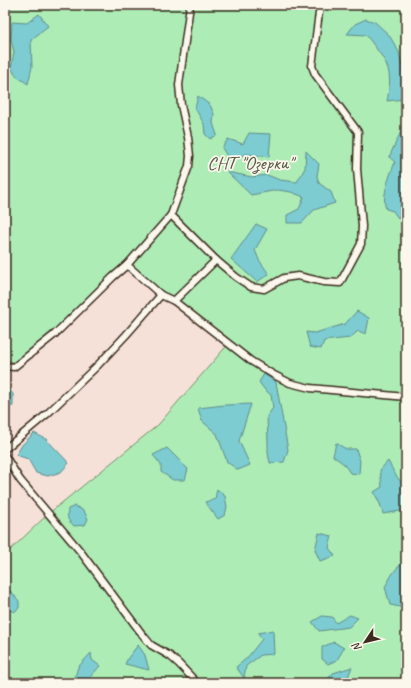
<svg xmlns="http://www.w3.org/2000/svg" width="411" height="688" font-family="Caveat,sans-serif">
	<rect width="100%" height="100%" fill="#f6e1d8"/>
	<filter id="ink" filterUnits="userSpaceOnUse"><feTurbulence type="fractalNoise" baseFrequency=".025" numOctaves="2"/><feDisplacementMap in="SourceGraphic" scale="8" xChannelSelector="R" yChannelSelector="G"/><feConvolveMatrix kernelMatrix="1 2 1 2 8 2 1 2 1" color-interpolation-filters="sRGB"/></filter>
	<g filter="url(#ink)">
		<polygon fill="#adedb5" stroke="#748c6a" points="5,5 406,5 406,683 5,683 5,555 48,514 158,425 230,342 127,266 15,363 5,359"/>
		<g fill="#7bccd2" stroke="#618b8a">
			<polygon points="39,14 48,26 31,40 32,67 28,84 16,76 11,68 14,52 11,40 12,22 27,23"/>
			<path d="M 366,19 L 375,22 L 389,35 L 399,52 L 404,76 L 404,99 L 387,101 C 389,91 391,80 388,69 C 386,60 372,43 366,35 L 347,34 L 355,24 Z"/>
			<polygon points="198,96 210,105 214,114 213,123 217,135 210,139 205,134 204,124 195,108"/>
			<path d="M 406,121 L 406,207 L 398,218 L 393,211 L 386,209 C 381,196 390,175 395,162 L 389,157 Z"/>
			<polygon points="249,133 271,134 269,157 246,154 230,161 222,148 228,139 243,144"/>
			<polygon points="306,151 319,164 317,176 319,183 331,192 335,203 314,210 302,223 287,223 287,215 299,209 304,197 291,192 278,190 251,195 227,172 252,177 267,175 280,180 297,182 305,168"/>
			<polygon points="256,224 267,229 255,250 259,260 269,274 257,282 231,259"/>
			<polygon points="357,311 369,318 366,334 358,331 350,338 324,341 321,349 310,347 306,332 315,333 345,324"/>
			<polygon points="264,374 276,382 288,450 284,462 270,463 268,453 268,443 267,416 273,408 271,395 264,389 259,382"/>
			<polygon points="5,384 13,394 13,406 5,408"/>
			<polygon points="251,404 239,441 250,465 238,470 227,462 217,434 202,421 198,408 225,405"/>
			<polygon points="34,433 46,439 69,463 61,472 48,476 36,473 28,459 16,455 22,445"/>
			<polygon points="336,443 346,449 356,449 360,461 359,474 350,473 344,464 333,456"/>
			<polygon points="167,448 188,469 185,480 173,480 161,472 161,465 153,455"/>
			<path d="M 388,461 C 392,468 398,482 406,485 L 406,513 L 400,511 L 383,514 L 380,504 L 374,492 L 382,487 L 380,470 Z"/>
			<polygon points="217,489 225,496 227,507 225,515 218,519 205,502 215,499"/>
			<path d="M 75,506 L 84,511 L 88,519 L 85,525 L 74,526 C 67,519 67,519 68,509 Z"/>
			<polygon points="319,533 332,536 329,548 335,556 320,561 315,550"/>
			<path d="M 406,562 L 406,608 L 390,605 L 385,587 C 390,578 396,565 406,562 Z"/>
			<polygon points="5,585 19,601 19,608 14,612 7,609 5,600"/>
			<polygon points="350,615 358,618 349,627 319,631 312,622 322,616 332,617 336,623"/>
			<polygon points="273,630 274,654 261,655 246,666 244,678 236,667 247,658 262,639 258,633"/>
			<polygon points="334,642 344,648 337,660 328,664 322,659 322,647"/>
			<polygon points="138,645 145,655 149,670 125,664 128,658"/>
			<polygon points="91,653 92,660 100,666 91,676 93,683 83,683 75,677 78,667"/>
			<polygon points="352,667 346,682 344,683 327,683 326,681 333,673"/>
		</g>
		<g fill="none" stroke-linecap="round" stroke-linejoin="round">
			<g stroke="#3b2a1e" stroke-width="9">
				<g id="street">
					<polyline points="171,215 216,260 236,277 251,287 264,289 284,278 298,276 324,282 340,283 361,244 362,226 357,169 358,132 315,74 312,66 320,5"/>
					<polyline points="161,295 174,301 251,361 274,375 290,383 310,388 406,397"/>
					<polyline points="174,301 216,260"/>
					<polyline points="5,366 14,367 54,335 113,277 127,265"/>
					<polyline points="5,449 47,414 98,365 126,335 161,295 127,265 171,215 189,166 190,156 188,137 181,105 179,85 190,5"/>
					<polyline points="5,456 20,480 80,551 142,634 151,645 170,656 179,664 197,683"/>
				</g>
			</g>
			<use href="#street" stroke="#fbf7ec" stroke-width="6"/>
		</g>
	</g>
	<g text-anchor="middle" stroke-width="3.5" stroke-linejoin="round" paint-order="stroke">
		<g font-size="19" fill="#585b44" stroke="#fbf7ec">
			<text x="250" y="169">СНТ "Озерки"</text>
		</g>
	</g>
	<rect width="411" height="688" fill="none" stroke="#fbf7ec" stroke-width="20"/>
	<rect x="10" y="10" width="391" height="668" fill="none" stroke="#3b2a1e" stroke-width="1.5" filter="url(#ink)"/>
	<g transform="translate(365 642) rotate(235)" stroke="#fbf7ec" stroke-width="3" paint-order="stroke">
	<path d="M0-3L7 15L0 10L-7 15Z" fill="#3b2a1e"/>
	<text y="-6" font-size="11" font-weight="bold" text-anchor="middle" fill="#3b2a1e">N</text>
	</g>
</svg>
